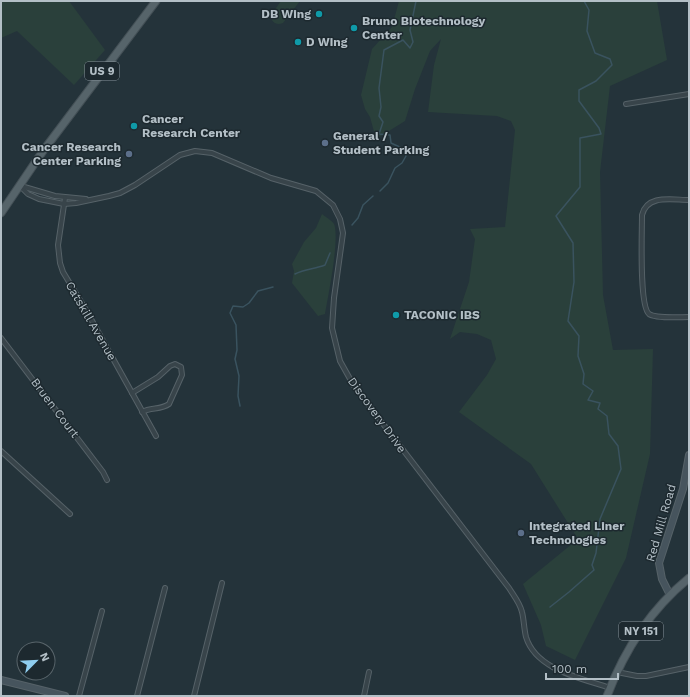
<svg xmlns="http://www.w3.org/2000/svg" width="690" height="697" font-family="'Work Sans',sans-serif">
	<rect width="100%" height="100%" fill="#24333a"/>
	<g fill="#2a403b">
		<polygon points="1,1 69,1 105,50 74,85 17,31 1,38"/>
		<path d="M 281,1 L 300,1 L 283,23 C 276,26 271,22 271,15 Z"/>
		<polygon points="399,1 657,1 667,60 610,86 600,172 603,295 613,350 653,349 650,454 626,558 575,660 546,646 541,625 523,584 578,539 531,464 459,412 487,375 496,359 491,340 477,334 460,332 450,339 469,282 475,239 470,229 505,227 515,130 511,121 497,116 428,112 434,65 441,39 430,51 415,89 405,121 376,139 370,117 365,109 361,95 372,49 392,27"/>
		<path d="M 322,214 C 326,217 332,221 334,224 C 340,238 328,297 325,314 L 318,316 L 292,283 L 294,271 L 292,264 L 304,242 L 316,228 Z"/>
	</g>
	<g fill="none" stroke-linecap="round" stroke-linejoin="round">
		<g stroke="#3a535f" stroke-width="1.5">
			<polyline points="380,191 388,183 395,168 402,163 406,156 404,149 391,143 390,135 379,134 383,122 379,116 381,107 379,88 384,50 403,40 410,48 413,42 410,30 416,1"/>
			<polyline points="352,225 358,218 363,205 373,196"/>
			<path d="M 295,274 C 305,269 315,269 325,265 L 330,253"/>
			<polyline points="240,406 238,396 239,376 235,359 237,350 236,325 230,313 233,306 243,307 249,303 258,291 273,287"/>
			<polyline points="550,607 569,592 594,570 592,565 596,553 600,519 621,469 618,446 609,434 607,416 598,409 600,403 588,400 593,391 583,384 584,374 578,356 579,336 568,321 574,282 573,243 556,216 580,187 580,138 601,134 599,128 579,101 579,90 596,81 612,65 610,59 595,53 587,31 589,10 584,1"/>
		</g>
		<g stroke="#566268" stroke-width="6">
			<g id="street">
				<polyline points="626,104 689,94"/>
				<path d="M 19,185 L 28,194 L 39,199 L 64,204 L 76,203 L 109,196 L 120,193 L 135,185 L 180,155 L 195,151 L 212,153 L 271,178 L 316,191 L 333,205 L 340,219 L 343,233 L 334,298 L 332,328 L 340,361 L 354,386 L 509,588 C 514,596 520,603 522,612 C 524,620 524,629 526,637 C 536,670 581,678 610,688"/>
				<polyline points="21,186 55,196 86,199"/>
				<polyline points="65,198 58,245 60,263 63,272 86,310 156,436"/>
				<path d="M 689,200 C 672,200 647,194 642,215 C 642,231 639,306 649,314 C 656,319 680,317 689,317"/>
				<polyline points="1,338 103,472 107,480"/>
				<path d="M 132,393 L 158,377 L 170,366 L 175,364 L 181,367 L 182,375 L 169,404 C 161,410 151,407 142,412"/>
				<polyline points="1,451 70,514"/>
				<polyline points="617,672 637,676 646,676 689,667"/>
				<polyline points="79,696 102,611"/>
				<polyline points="137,696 165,588"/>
				<polyline points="194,696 222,583"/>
				<polyline points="364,696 369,672"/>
			</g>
		</g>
		<g stroke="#566268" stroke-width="8">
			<g id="secondary">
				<polyline points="670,595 662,579 659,563 683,489 689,455"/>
				<polyline points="1,680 65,696"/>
			</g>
		</g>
		<g stroke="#445056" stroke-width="9">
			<g id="primary">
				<polyline points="1,213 43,151 156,1"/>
				<path d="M 607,696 C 624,651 651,609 689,578"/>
			</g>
		</g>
		<use href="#street" stroke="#38444a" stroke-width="4"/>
		<use href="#secondary" stroke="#46545d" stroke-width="6"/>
		<use href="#primary" stroke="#56646a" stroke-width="7"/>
	</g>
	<g fill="#0f9aa8" stroke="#1d292f" stroke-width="1.5">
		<circle cx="319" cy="14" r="4"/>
		<circle cx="354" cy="28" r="4"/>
		<circle cx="298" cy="42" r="4"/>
		<circle cx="134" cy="126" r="4"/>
		<circle cx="396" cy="315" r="4"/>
	</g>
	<g fill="#5c6f8a" stroke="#1d292f" stroke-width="1.5">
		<circle cx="325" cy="143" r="4"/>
		<circle cx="129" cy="154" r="4"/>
		<circle cx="521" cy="533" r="4"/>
	</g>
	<g text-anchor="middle" stroke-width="3" stroke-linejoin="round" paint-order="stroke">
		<g fill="#1d292f" stroke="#869299" stroke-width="1">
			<rect x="85" y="62" width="34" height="18" rx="3"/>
			<rect x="619" y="622" width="44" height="18" rx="3"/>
		</g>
		<g font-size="11" font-weight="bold" fill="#b3bfc6">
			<text x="102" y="75">US 9</text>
			<text x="641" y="635">NY 151</text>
		</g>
		<g font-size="12" font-weight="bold" fill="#b3bfc6" stroke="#1d292f" text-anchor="start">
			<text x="311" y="18" text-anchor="end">DB Wing</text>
			<text x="362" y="25">Bruno Biotechnology<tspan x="362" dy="14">Center</tspan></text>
			<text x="306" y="46">D Wing</text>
			<text x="142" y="123">Cancer<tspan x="142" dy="14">Research Center</tspan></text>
			<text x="333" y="140">General /<tspan x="333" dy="14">Student Parking</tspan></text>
			<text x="121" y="151" text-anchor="end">Cancer Research<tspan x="121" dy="14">Center Parking</tspan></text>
			<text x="404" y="319">TACONIC IBS</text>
			<text x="529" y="530">Integrated Liner<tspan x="529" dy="14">Technologies</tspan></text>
		</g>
		<g font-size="12" fill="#b3bfc6" stroke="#1d292f">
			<text transform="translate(91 321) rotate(60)" y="4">Catskill Avenue</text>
			<text transform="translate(55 408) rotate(53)" y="4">Bruen Court</text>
			<text transform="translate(377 415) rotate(54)" y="4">Discovery Drive</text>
			<text transform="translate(661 523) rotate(-74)" y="4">Red Mill Road</text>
		</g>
	</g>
	<rect width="690" height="697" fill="none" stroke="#b3bfc6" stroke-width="4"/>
	<g transform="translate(36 661) rotate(66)"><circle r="19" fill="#1d292f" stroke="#59656b"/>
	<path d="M0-3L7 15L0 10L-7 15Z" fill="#8fcdef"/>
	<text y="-6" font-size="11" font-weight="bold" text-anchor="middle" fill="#b3bfc6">N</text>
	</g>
	<path d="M546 673v6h72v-6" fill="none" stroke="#b3bfc6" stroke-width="2"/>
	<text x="552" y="673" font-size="12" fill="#b3bfc6" stroke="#1d292f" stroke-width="3" paint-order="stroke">100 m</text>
</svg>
